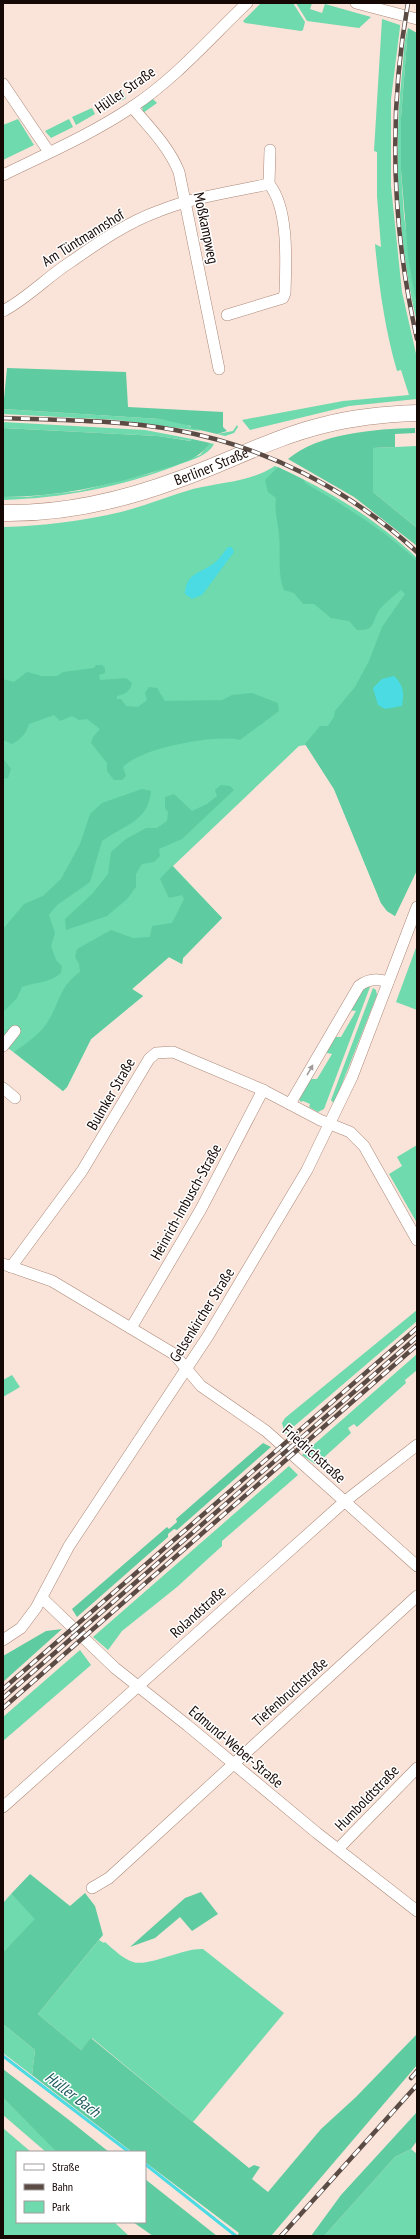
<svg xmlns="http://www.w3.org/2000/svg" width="420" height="2239" font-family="'PT Sans Narrow',sans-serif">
	<rect width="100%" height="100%" fill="#fae3d8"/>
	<g fill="#6edaad">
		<polygon points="261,3 293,3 305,22 303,30 301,31 245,23 243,21"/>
		<polygon points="296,3 312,3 310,9 322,13 325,4 371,17 359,28 307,21"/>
		<path d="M 382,19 L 400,25 L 400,27 L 391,99 L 391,186 L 402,292 L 417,358 L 417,399 L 349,406 L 250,430 L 242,420 L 343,401 L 409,395 L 401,370 L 397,371 C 385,329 379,287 375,244 L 381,247 L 377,196 L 377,152 L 374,151 Z"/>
		<path d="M 408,28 L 401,117 L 401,170 L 404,216 L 417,308 L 417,323 C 398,242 393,155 402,73 C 404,58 403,42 408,28 Z"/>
		<polygon points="123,92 126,98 109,107 106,100"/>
		<polygon points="152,98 157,103 143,113 142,106"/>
		<polygon points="92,108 95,114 76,125 72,117"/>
		<polygon points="18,119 34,145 3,160 3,125"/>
		<polygon points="69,119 73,127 51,138 45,131"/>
		<polygon points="3,409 160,419 178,421 201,431 117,420 3,414"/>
		<polygon points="3,422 145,430 192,439 192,441 158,436 3,428"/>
		<polygon points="237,425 238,427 234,433 225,436 217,434 233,431"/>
		<path d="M 210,443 L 214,444 C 207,457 190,460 178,465 C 121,487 64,498 3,500 L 3,497 L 26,497 L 79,491 L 151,473 L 200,455 Z"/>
		<polygon points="417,446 417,528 373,492 373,448"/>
		<path d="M 275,466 C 327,489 375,518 417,558 L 417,870 L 395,916 L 387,911 L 381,903 L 334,789 L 306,745 L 299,746 L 173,866 L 222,918 L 183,958 L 182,964 L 169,957 L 132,989 L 143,996 L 91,1039 L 67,1087 L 63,1091 L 3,1044 L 3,527 C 43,526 82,521 121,512 C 145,506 169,496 193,489 C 221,482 250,482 275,466 Z"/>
		<polygon points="417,945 417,1010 396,1002"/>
		<polygon points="366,986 370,987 324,1109 318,1112 309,1107 310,1104 303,1101 301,1102 298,1098 307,1079 317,1079 332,1054 323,1052 332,1037 341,1037 356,1011 348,1010"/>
		<polygon points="373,988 376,990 377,995 334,1104 331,1100"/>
		<polygon points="417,1145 417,1223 389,1174 402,1166 397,1157"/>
		<polygon points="417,1310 417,1321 285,1434 282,1423 285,1418"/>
		<polygon points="417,1354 417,1370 405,1380 406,1383 357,1427 354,1424 348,1428 351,1433 320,1461 315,1464 302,1455"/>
		<polygon points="12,1375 20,1387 3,1397 3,1380"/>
		<polygon points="289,1466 298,1475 222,1541 222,1546 177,1587 122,1631 108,1650 93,1637"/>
		<polygon points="80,1650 91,1665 3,1741 3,1717"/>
		<polygon points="11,1894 36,1919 3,1952 3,1903"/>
		<path d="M 99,1940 L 104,1943 L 105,1942 C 113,1949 123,1959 133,1962 C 149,1967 182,1948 203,1949 L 284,2013 L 193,2122 L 92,2038 L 81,2050 L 38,2014 Z"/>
		<polygon points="3,2024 35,2050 32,2075 3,2053"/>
		<polygon points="3,2098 56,2150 57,2152 46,2152 3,2115"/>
		<polygon points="3,2128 31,2152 17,2152 17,2222 114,2222 129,2236 3,2236"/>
		<polygon points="411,2149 417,2154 417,2236 324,2236 395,2157"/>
	</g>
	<g fill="#5ecca0">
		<polygon points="408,28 417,33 417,308 408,256 401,170 401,117"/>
		<polygon points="7,368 126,372 128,407 223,412 223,427 227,431 217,434 191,428 191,426 160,419 3,409"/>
		<path d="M 3,428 L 158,436 L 191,441 L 192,439 L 210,443 C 199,460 178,464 160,470 C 108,486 57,497 3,497 Z"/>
		<path d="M 415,428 L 415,433 L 395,434 L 395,447 L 373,448 L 373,492 L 417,528 L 417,546 L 354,497 L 288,459 C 319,433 375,429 415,428 Z"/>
		<path d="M 278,467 L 304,480 L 305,483 C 345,506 383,529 417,561 L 417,870 L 395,916 L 387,911 L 381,903 L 334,789 L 305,744 L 320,726 L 328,726 L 334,717 L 335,711 L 355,687 L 369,661 L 382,627 L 405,594 L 401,590 C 393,596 386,602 380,609 C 371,621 377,631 357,630 L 349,621 L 331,618 L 314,604 L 303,604 L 294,593 L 284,590 C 277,572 281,553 279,535 C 278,522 274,511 276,498 L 268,492 L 265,480 Z"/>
		<path d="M 96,665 L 102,665 L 105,668 L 105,673 L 99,675 L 100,680 L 126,678 L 132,683 C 130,692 125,694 117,696 L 117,699 L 121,699 L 126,706 L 138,707 L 147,700 L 145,693 L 149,687 L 157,688 L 165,701 L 222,700 L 232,695 L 252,693 L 278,703 L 279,711 L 240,740 C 215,734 141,748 123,767 L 126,776 L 122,780 L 114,780 L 107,771 L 107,763 L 91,743 L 93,737 L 100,729 L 87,719 L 79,720 L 72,716 L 60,721 L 54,715 L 29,724 C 26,734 21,739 12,744 L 3,740 L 3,679 L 14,682 L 27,672 L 42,676 L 57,676 L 63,672 L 94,668 Z"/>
		<polygon points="3,758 11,769 8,778 3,779"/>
		<polygon points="221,785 230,786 234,790 182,839 159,849 160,856 154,862 142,864 136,874 136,887 127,899 107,916 66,930 65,919 92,894 108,874 111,852 126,839 146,828 157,828 167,821 168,812 165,808 165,797 174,794 192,811 207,804 217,796 215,790"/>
		<path d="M 142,789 L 151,791 C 148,822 124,825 102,841 L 90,882 L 57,905 L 49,915 L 55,933 L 51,946 L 56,960 L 62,966 L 61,973 C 50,983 36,982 22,987 L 17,998 L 3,1012 L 3,929 L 24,904 L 43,896 L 61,879 L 80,844 L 90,814 L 102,803 Z"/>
		<path d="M 172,866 L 222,918 L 183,958 L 182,964 L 169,957 L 132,989 L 143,996 L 91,1039 L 67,1087 L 63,1091 L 14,1052 C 27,1043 42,1033 50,1018 C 60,1000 61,985 80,972 L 79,964 L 75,957 L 77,949 L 111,930 L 133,938 L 150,937 L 152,926 L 172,923 L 184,899 L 182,895 L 169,898 L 160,879 Z"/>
		<polygon points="263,1443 271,1447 177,1530 174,1529 168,1534 168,1537 77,1617 72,1609 167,1527 169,1529 177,1522 176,1519"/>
		<polygon points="62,1629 3,1682 3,1656 46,1631"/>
		<polygon points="30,1874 70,1906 85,1893 95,1906 103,1935 38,2014 81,2050 91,2038 249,2168 254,2165 260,2167 252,2179 268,2192 321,2129 356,2097 417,2034 417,2065 271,2236 237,2236 239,2233 145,2162 145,2152 132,2152 32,2075 35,2050 3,2024 3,1952 35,1919 11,1894"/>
		<polygon points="201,1892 218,1914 192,1931 180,1917 155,1938 130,1947 185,1898"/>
		<polygon points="3,2069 69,2120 109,2152 57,2152 3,2098"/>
		<polygon points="417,2112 417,2141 411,2149 395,2157 324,2236 311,2236 341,2195"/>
		<polygon points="145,2179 217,2236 153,2236 133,2222 145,2222"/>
	</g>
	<g fill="#4adbe3">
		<path d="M 228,547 L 232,547 L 234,552 L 202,595 L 192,599 L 185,594 C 186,573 199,574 213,564 C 219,560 223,553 228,547 Z"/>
		<path d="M 394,676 C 404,686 404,692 402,706 L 385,709 L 378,705 L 373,688 L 382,679 Z"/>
	</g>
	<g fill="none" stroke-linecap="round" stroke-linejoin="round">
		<g stroke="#4adbe3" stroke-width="3">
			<polyline points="3,2056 129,2152"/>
			<polyline points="145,2164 236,2236"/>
		</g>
		<g stroke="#ab8878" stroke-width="12">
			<g id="minor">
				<polyline points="356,3 417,19"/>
				<polyline points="3,84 49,152"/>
				<path d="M 132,107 C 150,128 169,147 179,172 L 219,369"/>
				<path d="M 3,175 C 46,154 92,134 132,107 C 175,79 210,38 247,3"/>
				<path d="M 3,311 C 28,298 48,276 72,261 C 99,242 128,222 159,211 C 194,197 232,192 269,184 L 270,150"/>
				<path d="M 227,315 L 283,298 L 285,293 C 286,263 289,208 269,184"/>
				<polyline points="3,1046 15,1031"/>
				<polyline points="3,1088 15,1098"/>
				<path d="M 290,1104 L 359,986 C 368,979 377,978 388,982"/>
				<polyline points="3,1264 52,1281 174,1354 201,1386 266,1431 417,1566"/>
				<polyline points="11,1267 82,1171 149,1059 156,1053 173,1052 263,1090 320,1120 350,1132 364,1146 417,1240"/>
				<polyline points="131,1328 201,1209 263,1090"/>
				<polyline points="42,1598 115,1668 187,1725 317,1833 417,1911"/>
				<polyline points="3,1640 21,1628 36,1608 69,1546 208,1336 307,1170 352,1077 417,907"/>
				<polyline points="3,1807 344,1502 417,1445"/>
				<polyline points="338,1849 417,1768"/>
				<polyline points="92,1888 109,1878 417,1596"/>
			</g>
		</g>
		<g stroke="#ab8878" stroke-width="17">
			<g id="secondary">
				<path id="s1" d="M 3,513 C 64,514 124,500 180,479 C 228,462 274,437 324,425 C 355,417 386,414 417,413"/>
			</g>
		</g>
		<use href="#minor" stroke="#fff" stroke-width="11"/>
		<use href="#secondary" stroke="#fff" stroke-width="16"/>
		<g stroke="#5b4b45" stroke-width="4.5">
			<g id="rail">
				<path d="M 408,3 C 388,115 392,228 417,339"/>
				<path d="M 3,418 C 60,420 118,420 175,430 C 265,446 350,490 417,552"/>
				<polyline points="3,1689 417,1328"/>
				<polyline points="3,1698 417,1337"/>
				<polyline points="3,1708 417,1345"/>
				<polyline points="411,2078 417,2071"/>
				<polyline points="281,2236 417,2085"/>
			</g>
		</g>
		<use href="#rail" stroke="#fff" stroke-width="3" stroke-dasharray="9" stroke-linecap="butt"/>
	</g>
	<defs><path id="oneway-solid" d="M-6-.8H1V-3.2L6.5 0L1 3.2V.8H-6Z"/></defs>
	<use fill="#a19c9b" href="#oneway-solid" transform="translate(310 1070) rotate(-60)"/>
	<g text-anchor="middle" stroke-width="3" stroke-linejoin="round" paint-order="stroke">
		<g font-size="15" fill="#150804" stroke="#fff">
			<text transform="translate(125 90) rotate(-35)" y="5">Hüller Straße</text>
			<text transform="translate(206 228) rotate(78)" y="5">Moßkampweg</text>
			<text transform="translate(83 238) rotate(-32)" y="5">Am Tüntmannshof</text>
			<text dy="5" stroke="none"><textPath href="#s1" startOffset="215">Berliner Straße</textPath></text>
			<text transform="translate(111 1094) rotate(-60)" y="5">Bulmker Straße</text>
			<text transform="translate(186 1202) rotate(-61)" y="5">Heinrich-Imbusch-Straße</text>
			<text transform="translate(202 1315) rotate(-58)" y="5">Gelsenkircher Straße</text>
			<text transform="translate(314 1454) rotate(42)" y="5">Friedrichstraße</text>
			<text transform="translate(198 1612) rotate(-42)" y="5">Rolandstraße</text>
			<text transform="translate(290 1692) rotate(-42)" y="5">Tiefenbruchstraße</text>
			<text transform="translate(236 1747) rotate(40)" y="5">Edmund-Weber-Straße</text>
			<text transform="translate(367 1798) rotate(-46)" y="5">Humboldtstraße</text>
		</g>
		<g font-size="16" font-style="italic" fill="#205c5f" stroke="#fff">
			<text transform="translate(73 2094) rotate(37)" y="6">Hüller Bach</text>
		</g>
	</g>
	<rect width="420" height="2239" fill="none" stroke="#150804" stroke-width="8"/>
	<rect x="16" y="2151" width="130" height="72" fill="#ffffff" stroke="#a19c9b"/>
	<rect x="24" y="2164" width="20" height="6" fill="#ffffff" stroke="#a19c9b"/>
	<text x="52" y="2171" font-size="12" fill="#150804">Straße</text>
	<rect x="24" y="2184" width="20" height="6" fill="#5b4b45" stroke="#a19c9b"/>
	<text x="52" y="2191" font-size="12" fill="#150804">Bahn</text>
	<rect x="24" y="2201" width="20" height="12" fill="#6edaad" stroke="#a19c9b"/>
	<text x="52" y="2211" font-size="12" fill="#150804">Park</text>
</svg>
